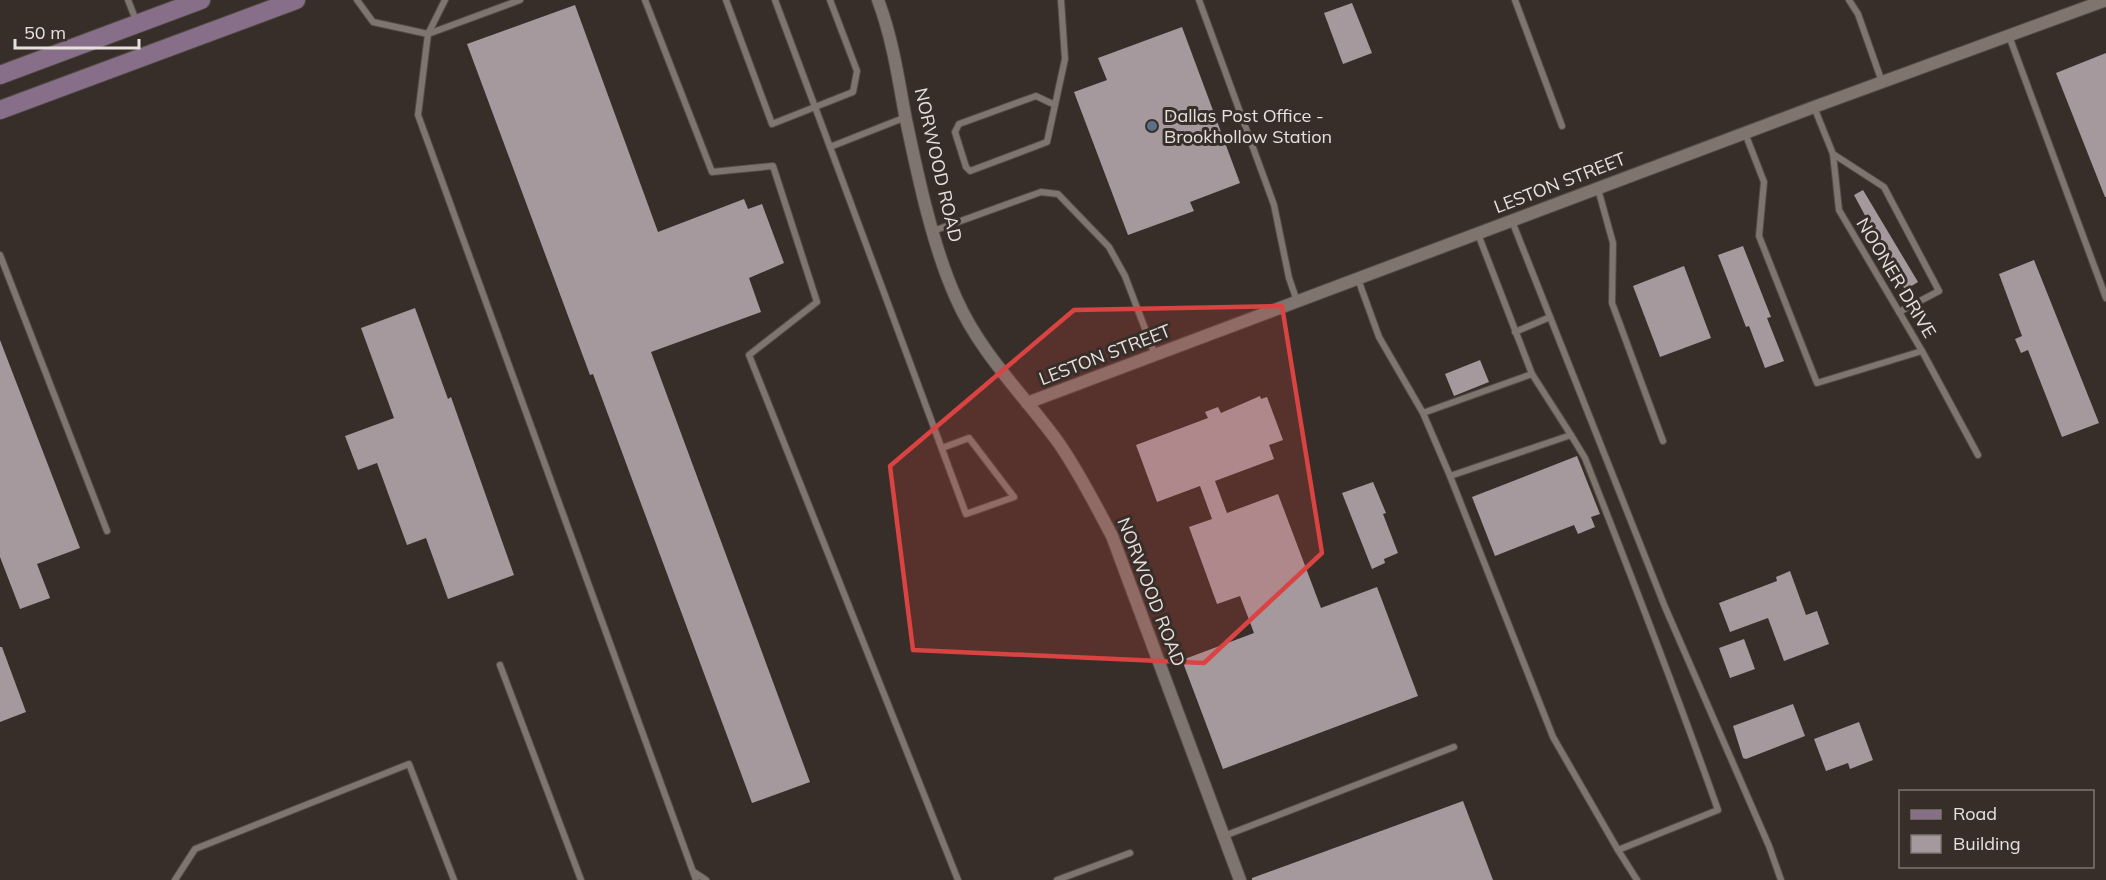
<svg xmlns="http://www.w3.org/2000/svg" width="2106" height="880" font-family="Mulish,sans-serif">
	<rect width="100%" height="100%" fill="#382e29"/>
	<g fill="#a6999e">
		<polygon points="1352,3 1372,53 1343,64 1324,13"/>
		<polygon points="575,5 658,232 744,199 748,209 762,204 784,263 749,278 761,312 651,352 810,782 752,803 593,374 590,375 467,44"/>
		<polygon points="1182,27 1240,183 1190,202 1194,211 1128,235 1074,92 1107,80 1098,58"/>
		<polygon points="2106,53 2106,197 2105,197 2056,73"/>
		<polygon points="1863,190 1918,282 1905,290 1854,195"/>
		<polygon points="1743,246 1771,317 1767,318 1784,361 1765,368 1749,326 1746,327 1718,255"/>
		<polygon points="2034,260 2099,423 2062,437 2028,350 2021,353 2015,339 2022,336 1999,274"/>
		<polygon points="1684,266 1711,338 1660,357 1633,286"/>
		<polygon points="415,308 448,399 451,397 514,575 448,599 426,538 407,545 377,463 358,470 345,436 394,418 361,328"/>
		<polygon points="0,340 80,548 37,564 50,598 20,609 0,557"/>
		<polygon points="1480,360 1489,382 1454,396 1445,374"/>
		<polygon points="1260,396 1261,399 1267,397 1283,440 1269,445 1274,459 1215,481 1227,513 1278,494 1321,608 1377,587 1418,696 1223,769 1182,660 1254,633 1240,596 1217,604 1189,527 1212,519 1200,486 1157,502 1136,445 1208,418 1205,412 1218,407 1221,413"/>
		<polygon points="1577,456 1600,514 1591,517 1595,527 1578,534 1574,525 1495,556 1472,497"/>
		<polygon points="1373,482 1386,513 1383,514 1398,553 1384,559 1385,563 1372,569 1342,493"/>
		<polygon points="1790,571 1806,615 1817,611 1829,644 1784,661 1768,618 1730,632 1719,603 1777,581 1776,577"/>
		<polygon points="1744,639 1755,669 1730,678 1719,648"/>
		<polygon points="0,647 2,647 26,712 0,722"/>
		<polygon points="1793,704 1805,736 1746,759 1743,758 1733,726"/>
		<polygon points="1859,722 1873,760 1850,769 1848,763 1826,771 1814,739"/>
		<polygon points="1463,801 1493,880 1252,880 1252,878"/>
	</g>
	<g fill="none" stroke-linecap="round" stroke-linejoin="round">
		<g stroke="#534b47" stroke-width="8">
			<g id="lane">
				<polyline points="128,0 137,23"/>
				<polyline points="357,0 373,22 428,34 520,0"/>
				<polyline points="445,0 428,34 418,115 696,880"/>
				<polyline points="645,0 712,172 773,166 817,302 749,355 958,880"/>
				<polyline points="726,0 772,124 853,92 857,71 830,0"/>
				<polyline points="775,0 830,147 906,117"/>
				<polyline points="1199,0 1274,205 1289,278 1297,301"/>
				<polyline points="1515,0 1562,126"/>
				<polyline points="1849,0 1858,14 1882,82"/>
				<polyline points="2009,36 2106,298"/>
				<polyline points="1055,105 1036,96 959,124 955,132 966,167 970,171 1047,142 1065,59 1061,0"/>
				<polyline points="1814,107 1833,154 1839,210 1922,351 1978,455"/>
				<polyline points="1745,133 1764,182 1759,236 1817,383 1922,351"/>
				<polyline points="830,147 966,514 1014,497 969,438 942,448"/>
				<polyline points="1833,154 1884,187 1939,291 1899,312"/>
				<polyline points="1598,189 1613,243 1612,303 1663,441"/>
				<polyline points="1512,221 1665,607 1769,846 1781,880"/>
				<polyline points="933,231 1041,192 1058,194 1109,247 1125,276 1155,355"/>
				<polyline points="0,255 107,531"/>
				<polyline points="1358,279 1379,337 1423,413 1450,476 1571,435 1532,374 1478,234"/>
				<polyline points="1515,332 1550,317"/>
				<polyline points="1423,413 1532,374"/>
				<path d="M 1450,476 L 1553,737 L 1618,850 L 1718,810 C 1676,691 1631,575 1585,458 L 1571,435"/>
				<polyline points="500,665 581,880"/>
				<polyline points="1224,836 1454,747"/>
				<polyline points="1618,850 1637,880"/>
				<polyline points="694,872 706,880"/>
				<polyline points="175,880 195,849 409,764 454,880"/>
				<polyline points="1057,880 1130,853"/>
			</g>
		</g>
		<g stroke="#534b47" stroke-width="14">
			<g id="street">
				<path d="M 878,0 C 892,37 898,76 905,115 C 917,172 932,245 956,298 C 980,353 1023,394 1058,442 C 1079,472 1095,504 1112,536 L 1240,880"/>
				<polyline points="1027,403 1814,107 2106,0"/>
			</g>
		</g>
		<g stroke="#534b47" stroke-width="20">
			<g id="secondary">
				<polyline points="0,75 201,0"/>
				<polyline points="0,110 296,0"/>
			</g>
		</g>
		<use href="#lane" stroke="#7f746e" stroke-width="6"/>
		<use href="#street" stroke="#7f746e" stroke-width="12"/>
		<use href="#secondary" stroke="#876f89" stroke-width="18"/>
	</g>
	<path fill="#d94443" fill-opacity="0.2" stroke="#d94443" stroke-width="4.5" stroke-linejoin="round" d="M 1282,306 L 1322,553 L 1204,663 L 913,650 L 890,466 L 1074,310 Z"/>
	<circle fill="#5c6f8a" stroke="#382e29" stroke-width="2" cx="1152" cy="126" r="6"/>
	<g text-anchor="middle" stroke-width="6" stroke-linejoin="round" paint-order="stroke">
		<g font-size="18" fill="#e7e1de" stroke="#382e29" text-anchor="start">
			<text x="1164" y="122">Dallas Post Office -<tspan x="1164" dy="21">Brookhollow Station</tspan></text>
		</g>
		<g font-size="18" fill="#e7e1de" stroke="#382e29">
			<text transform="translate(938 165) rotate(77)" y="6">NORWOOD ROAD</text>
			<text transform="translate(1560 183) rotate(-21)" y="6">LESTON STREET</text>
			<text transform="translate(1896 278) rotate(59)" y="6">NOONER DRIVE</text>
			<text transform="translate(1105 355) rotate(-21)" y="6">LESTON STREET</text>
			<text transform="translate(1151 592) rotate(69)" y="6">NORWOOD ROAD</text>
		</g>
	</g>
	<rect x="1899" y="790" width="195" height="78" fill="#382e29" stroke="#7e7671" stroke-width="1.5"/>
	<rect x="1911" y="810" width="30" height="9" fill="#876f89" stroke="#7e7671" stroke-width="1.5"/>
	<text x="1953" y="820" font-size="18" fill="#e7e1de">Road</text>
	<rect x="1911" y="835" width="30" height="18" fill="#a6999e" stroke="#7e7671" stroke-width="1.5"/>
	<text x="1953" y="850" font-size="18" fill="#e7e1de">Building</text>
	<path d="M15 39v9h124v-9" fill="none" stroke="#e7e1de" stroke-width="3"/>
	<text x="24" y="39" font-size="18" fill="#e7e1de" stroke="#382e29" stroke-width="4.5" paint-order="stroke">50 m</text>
</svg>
